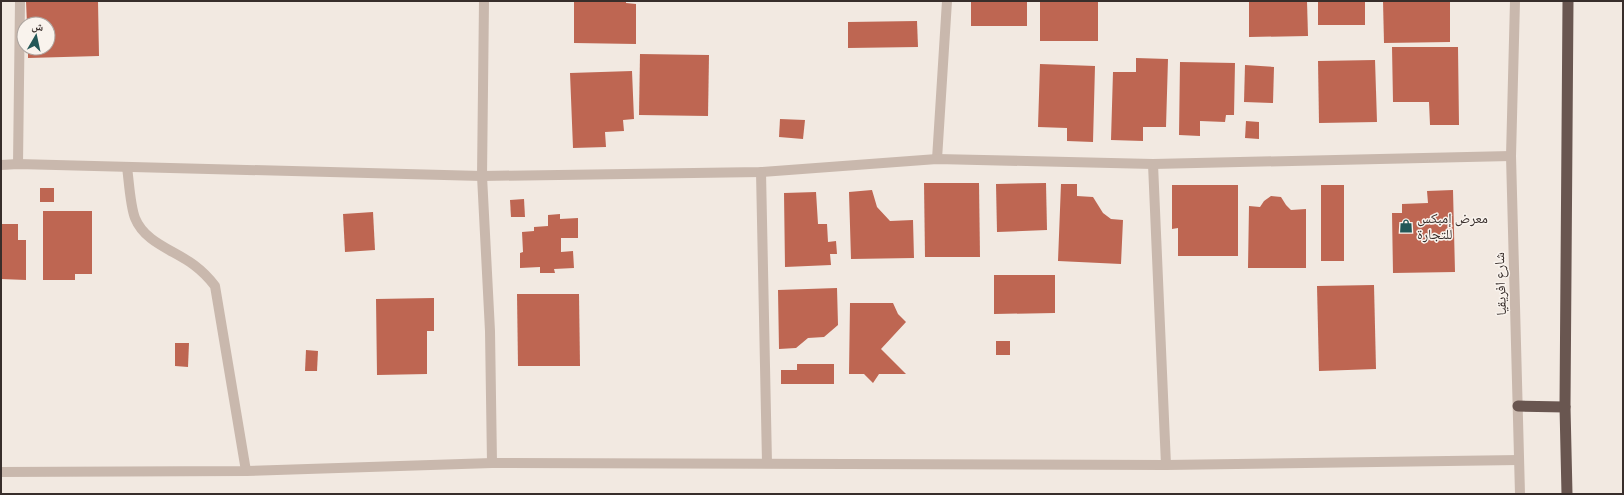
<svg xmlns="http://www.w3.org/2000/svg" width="1624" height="495" font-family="Overpass,'Noto Naskh Arabic',sans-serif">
	<rect width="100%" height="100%" fill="#f2e9e1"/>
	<g fill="#be6652">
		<polygon points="26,1 98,1 99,56 28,58 28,48 48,48 48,24 27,24"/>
		<polygon points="574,1 626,1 626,3 636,4 636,44 574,43"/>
		<rect x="971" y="1" width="56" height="25"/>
		<rect x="1040" y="1" width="58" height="40"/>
		<polygon points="1249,1 1307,1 1308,36 1249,37"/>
		<rect x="1318" y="1" width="47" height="24"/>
		<polygon points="1383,1 1450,1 1450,42 1384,43"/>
		<polygon points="917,21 918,47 848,48 848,22"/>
		<polygon points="1392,47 1458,47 1459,125 1430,125 1429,102 1393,102"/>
		<polygon points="640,54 709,55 708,116 639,115"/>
		<polygon points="1136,58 1168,59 1166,127 1143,127 1143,141 1111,140 1113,72 1136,72"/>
		<polygon points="1375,60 1377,122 1319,123 1318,61"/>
		<polygon points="1180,62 1235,63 1234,115 1226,115 1225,122 1200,121 1200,136 1179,135"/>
		<polygon points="1040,64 1095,66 1093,142 1067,141 1067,128 1038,127"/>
		<polygon points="1245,65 1274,67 1273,103 1244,102"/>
		<polygon points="632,71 634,119 623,120 624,131 605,132 606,147 573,148 570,73"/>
		<polygon points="780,119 805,120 803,139 779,137"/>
		<polygon points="1246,121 1259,122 1259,139 1245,138"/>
		<polygon points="924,183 979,183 980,257 925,257"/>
		<polygon points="1046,183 1047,230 997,232 996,184"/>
		<polygon points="1061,184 1077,184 1077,196 1093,197 1103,213 1111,219 1123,220 1121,264 1058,261"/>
		<polygon points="1172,185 1238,185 1238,256 1178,256 1178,228 1172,229"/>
		<rect x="1321" y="185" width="23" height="76"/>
		<rect x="40" y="188" width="14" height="14"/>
		<polygon points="872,190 877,207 890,221 913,220 914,258 851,259 849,192"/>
		<polygon points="1453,190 1455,272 1393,273 1392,213 1402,213 1402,204 1428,203 1427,191"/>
		<polygon points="816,192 818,224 827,224 828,242 836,241 837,254 830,254 831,265 785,267 784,193"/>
		<polygon points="1271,196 1281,197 1286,205 1291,210 1306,209 1306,268 1248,268 1249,206 1260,207 1264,201"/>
		<polygon points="524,199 525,217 511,217 510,200"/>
		<polygon points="43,211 92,211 92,274 75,274 75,280 43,280"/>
		<polygon points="373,212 375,250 345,252 343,214"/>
		<polygon points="560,214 560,219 578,218 578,238 561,238 561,252 573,251 574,268 554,269 555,273 540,273 540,267 520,268 520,253 523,252 522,232 534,231 534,227 548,226 548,215"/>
		<polygon points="1,224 18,224 18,240 26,240 26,280 1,279"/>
		<polygon points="994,275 1055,275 1055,313 994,314"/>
		<polygon points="1374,285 1376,369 1319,371 1317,286"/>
		<polygon points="837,288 838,325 824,337 808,338 796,348 779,349 778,290"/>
		<polygon points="517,294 579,294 580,366 518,366"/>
		<polygon points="434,298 434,331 427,331 427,374 377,375 376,299"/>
		<polygon points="850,303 893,303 898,314 906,322 881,349 906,374 879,374 873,383 864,374 849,374"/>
		<rect x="996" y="341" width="14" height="14"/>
		<polygon points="175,343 189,343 188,367 175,366"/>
		<polygon points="306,350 318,351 317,371 305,371"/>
		<polygon points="797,364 834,364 834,384 781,384 781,370 797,370"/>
	</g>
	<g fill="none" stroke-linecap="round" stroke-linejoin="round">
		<g stroke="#c9b8ad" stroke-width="10">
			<polyline points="484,1 482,176 490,331 492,463"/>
			<polyline points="937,159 947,1"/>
			<polyline points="18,164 20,1"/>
			<polyline points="1153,164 1166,465"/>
			<polyline points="1,165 18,164 482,176 761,172 937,159 1153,164 1511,156"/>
			<path d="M 127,167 C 129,181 130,205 135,218 C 145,243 174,250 194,265 C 202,271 209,278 215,286 L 246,471"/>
			<polyline points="761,172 767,463"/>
			<polyline points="1,472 246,471 492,463 1166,465 1519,460"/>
		</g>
		<polyline stroke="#c9b8ad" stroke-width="10" points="1515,1 1511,156 1520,494"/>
		<g stroke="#695650" stroke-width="11">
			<polyline points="1518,406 1565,407"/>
			<polyline points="1567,494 1565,407 1568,1"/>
		</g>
	</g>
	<defs>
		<g id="shop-bare" transform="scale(1.08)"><path d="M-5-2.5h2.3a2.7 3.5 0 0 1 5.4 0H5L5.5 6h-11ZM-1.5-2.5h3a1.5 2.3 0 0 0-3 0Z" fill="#235757" stroke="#f9f3ed" stroke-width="2.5" paint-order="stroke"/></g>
	</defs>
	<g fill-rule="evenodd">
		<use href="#shop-bare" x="1406" y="226"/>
	</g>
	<g text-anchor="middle" stroke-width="3" stroke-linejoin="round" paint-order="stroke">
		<g font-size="14" fill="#382e2b" stroke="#f9f3ed" text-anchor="start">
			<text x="1417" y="223">معرض إمبكس<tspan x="1417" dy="16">للتجارة</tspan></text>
		</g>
		<g font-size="14" fill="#382e2b" stroke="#f9f3ed">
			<text transform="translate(1500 284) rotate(-92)" y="5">شارع افريقيا</text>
		</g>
	</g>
	<rect width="1624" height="495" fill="none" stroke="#382e2b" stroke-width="4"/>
	<g transform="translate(36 36) rotate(9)"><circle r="19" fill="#f9f3ed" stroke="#aca49f"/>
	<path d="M0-3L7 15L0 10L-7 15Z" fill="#235757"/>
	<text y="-6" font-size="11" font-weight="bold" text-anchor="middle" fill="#382e2b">ش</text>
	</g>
</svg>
